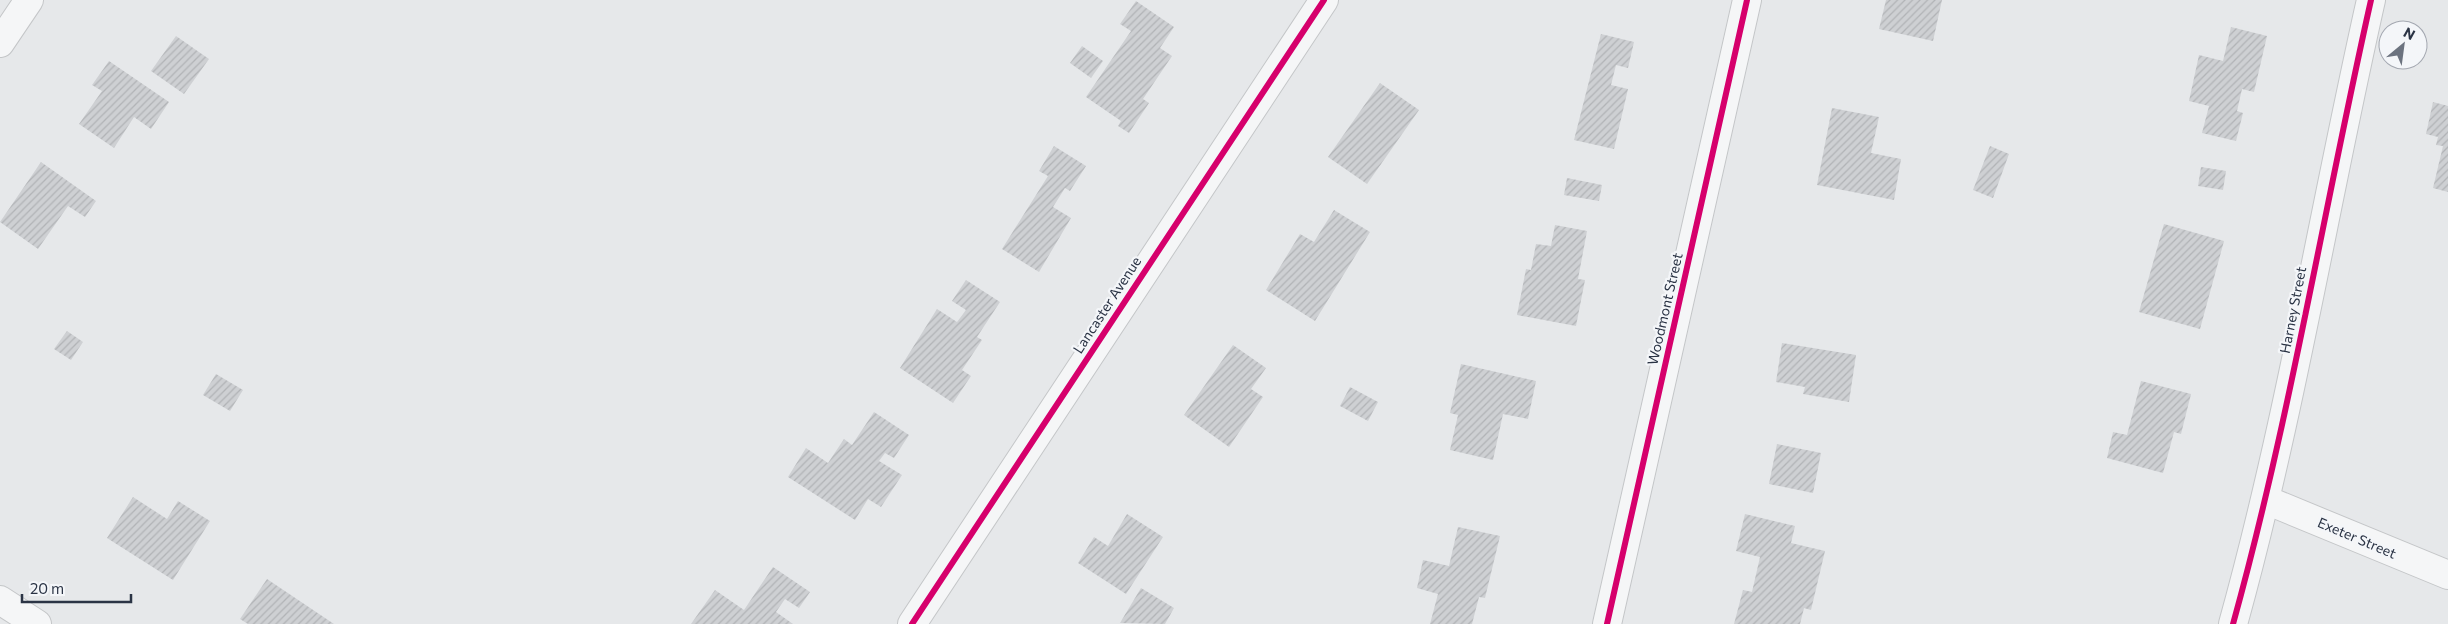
<svg xmlns="http://www.w3.org/2000/svg" width="2448" height="624" font-family="Commissioner,sans-serif">
	<defs>
		<pattern id="building-hatch" width="6" height="6" patternUnits="userSpaceOnUse" patternTransform="scale(1.25)"><rect width="6" height="6" fill="#ced0d3"/><path d="M-1 1l2-2M0 6l6-6M5 7l2-2" fill="none" stroke="#b1b3b6"/></pattern>
	</defs>
	<rect width="100%" height="100%" fill="#e6e8ea"/>
	<g fill="url(#building-hatch)">
		<polygon points="1886,0 1942,0 1933,41 1879,29"/>
		<polygon points="1136,1 1174,27 1160,48 1172,56 1143,99 1149,103 1129,133 1118,126 1121,121 1086,97 1131,31 1120,24"/>
		<polygon points="2231,27 2267,36 2254,92 2242,89 2237,111 2243,113 2236,141 2202,133 2209,106 2189,101 2199,55 2223,61"/>
		<polygon points="1601,34 1634,42 1628,68 1616,65 1611,85 1628,89 1614,149 1574,140"/>
		<polygon points="176,36 209,59 184,94 151,71"/>
		<polygon points="1082,46 1103,61 1091,78 1070,63"/>
		<polygon points="109,61 169,102 151,129 134,117 114,148 79,124 102,91 92,85"/>
		<polygon points="1380,83 1419,110 1367,184 1328,157"/>
		<polygon points="2433,102 2448,106 2448,192 2433,188 2443,146 2436,145 2438,137 2426,134"/>
		<polygon points="1832,108 1879,117 1871,153 1901,159 1894,200 1817,185"/>
		<polygon points="1054,146 1086,166 1070,191 1065,188 1053,207 1071,218 1039,272 1002,249 1048,176 1039,171"/>
		<polygon points="1990,146 2009,154 1993,198 1973,190"/>
		<polygon points="41,162 96,201 85,217 68,206 38,249 0,222"/>
		<polygon points="2201,167 2226,171 2223,190 2198,186"/>
		<polygon points="1567,178 1602,185 1599,201 1564,195"/>
		<polygon points="1334,210 1370,232 1315,321 1266,290 1300,234 1314,242"/>
		<polygon points="2164,224 2224,241 2200,329 2139,312"/>
		<polygon points="1555,225 1587,231 1578,279 1585,280 1576,326 1517,315 1526,269 1531,270 1536,244 1551,246"/>
		<polygon points="966,280 1000,302 977,337 982,340 962,370 971,376 953,403 900,368 937,309 957,322 966,310 952,301"/>
		<polygon points="67,331 83,342 71,360 54,349"/>
		<polygon points="1782,343 1856,355 1849,402 1803,394 1805,387 1776,382"/>
		<polygon points="1233,345 1266,368 1251,389 1263,397 1229,447 1184,415"/>
		<polygon points="1461,364 1536,381 1528,419 1503,414 1493,460 1450,450 1458,415 1450,413"/>
		<polygon points="216,374 243,390 230,411 203,395"/>
		<polygon points="2141,381 2191,394 2181,434 2174,432 2163,473 2107,458 2113,432 2127,435"/>
		<polygon points="1350,387 1378,402 1368,421 1340,406"/>
		<polygon points="874,412 909,435 894,458 885,453 879,461 902,475 881,507 868,499 855,520 788,477 806,448 828,463 844,439 852,445"/>
		<polygon points="1777,444 1821,453 1813,493 1769,484"/>
		<polygon points="133,497 167,519 178,501 210,521 173,580 107,538"/>
		<polygon points="1127,514 1163,537 1126,594 1078,563 1094,537 1108,546"/>
		<polygon points="1745,514 1795,526 1791,543 1825,551 1811,610 1804,608 1800,624 1734,624 1743,590 1752,592 1760,557 1736,551"/>
		<polygon points="1458,527 1500,536 1485,598 1479,597 1472,624 1430,624 1438,594 1417,588 1423,560 1449,566"/>
		<polygon points="773,567 810,592 799,608 785,599 776,612 793,624 691,624 715,590 744,610"/>
		<polygon points="267,579 334,624 248,624 240,619"/>
		<polygon points="1141,588 1174,608 1165,624 1120,623"/>
	</g>
	<g fill="none" stroke-linecap="round" stroke-linejoin="round">
		<g stroke="#c4c6c8" stroke-width="30">
			<g id="minor">
				<polyline points="0,43 29,0"/>
				<polyline points="2266,500 2448,575"/>
				<polyline points="0,600 37,624"/>
				<polyline points="912,624 1324,0"/>
				<polyline points="1607,624 1747,0"/>
				<path d="M 2233,624 C 2290,419 2324,208 2371,0"/>
			</g>
		</g>
		<use href="#minor" stroke="#f5f6f7" stroke-width="28"/>
		<g stroke="#f4f6f9" stroke-width="9">
			<g id="cycleway">
				<polyline points="912,624 1324,0"/>
				<polyline points="1607,624 1747,0"/>
				<path d="M 2233,624 C 2290,419 2324,208 2371,0"/>
			</g>
		</g>
		<use href="#cycleway" stroke="#d6006c" stroke-width="6"/>
	</g>
	<g text-anchor="middle" stroke-width="4.5" stroke-linejoin="round" paint-order="stroke">
		<g font-size="14" fill="#2b3445" stroke="#f4f6f9">
			<text transform="translate(1107 305) rotate(-57)" y="5">Lancaster Avenue</text>
			<text transform="translate(1665 309) rotate(-77)" y="5">Woodmont Street</text>
			<text transform="translate(2293 310) rotate(-79)" y="5">Harney Street</text>
			<text transform="translate(2357 538) rotate(23)" y="5">Exeter Street</text>
		</g>
	</g>
	<g transform="translate(2403 45) rotate(29)"><circle r="24" fill="#f4f6f9" stroke="#a4a8b1"/>
	<path d="M0-4L9 19L0 12L-9 19Z" fill="#6c737f"/>
	<text y="-8" font-size="14" font-weight="bold" text-anchor="middle" fill="#2b3445">N</text>
	</g>
	<path d="M22 594v8h109v-8" fill="none" stroke="#2b3445" stroke-width="2.5"/>
	<text x="30" y="594" font-size="15" fill="#2b3445" stroke="#f4f6f9" stroke-width="4" paint-order="stroke">20 m</text>
</svg>
